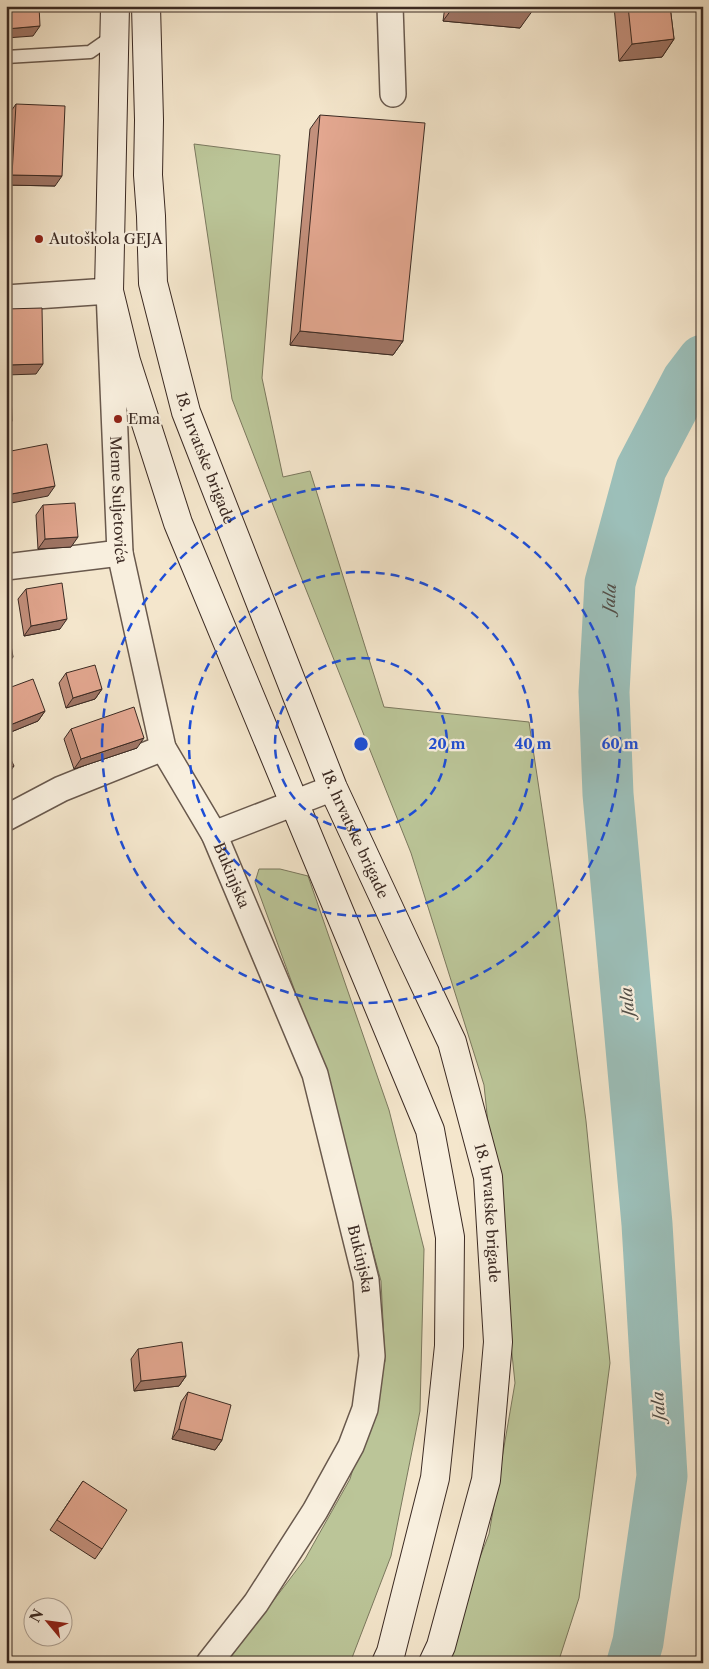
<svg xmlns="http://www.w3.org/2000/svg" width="709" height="1669" font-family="'Libre Caslon Text',serif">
	<rect width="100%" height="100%" fill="#f4e6cc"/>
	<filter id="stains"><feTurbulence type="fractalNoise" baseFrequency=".004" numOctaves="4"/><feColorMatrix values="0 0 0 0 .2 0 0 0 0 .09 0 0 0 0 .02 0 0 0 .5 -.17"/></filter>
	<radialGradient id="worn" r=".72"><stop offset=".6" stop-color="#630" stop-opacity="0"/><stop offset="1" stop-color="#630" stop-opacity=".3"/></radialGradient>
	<g fill="#bbc598" stroke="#7b785e">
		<polygon points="194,144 280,155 262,378 283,477 310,471 384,707 529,722 559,922 586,1121 610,1363 579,1598 558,1663 439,1663 489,1534 515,1383 484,1085 411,853 297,567 232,399"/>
		<polygon points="259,869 280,869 308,876 389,1110 424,1249 420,1411 391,1556 350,1663 226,1663 305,1559 350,1479 385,1361 381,1281 325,1073 255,882"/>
	</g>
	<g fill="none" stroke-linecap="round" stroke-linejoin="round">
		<path stroke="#9cbfb9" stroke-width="51" id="s1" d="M 632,1663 L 638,1642 L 662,1476 L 647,1224 L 608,794 L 604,692 L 610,583 L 641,469 L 687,381 L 703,360"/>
		<g stroke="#69594d" stroke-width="15">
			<polyline id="service" points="6,57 90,52 113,36"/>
		</g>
		<g stroke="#69594d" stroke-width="28">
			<g id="minor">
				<polyline points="390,6 393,94"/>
				<path id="s2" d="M 6,298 L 109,291 L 120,553 L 163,748 L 214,834 L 315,1074 L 366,1280 L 372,1356 L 365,1409 L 351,1446 L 315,1511 L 256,1603 L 209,1663"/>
				<polyline points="6,567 120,553"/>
				<polyline points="6,818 61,789 163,748"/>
				<polyline points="214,834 333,788"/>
			</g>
		</g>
		<g stroke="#3b2a23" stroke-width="30">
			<g id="secondary">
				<polyline points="115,6 109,291 126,361 178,523 430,1130 450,1237 449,1346 435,1478 391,1652 386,1663"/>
				<path id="s3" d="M 146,6 L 149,120 L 148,175 L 151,216 L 153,283 L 186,412 L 333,788 L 407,947 L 452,1042 L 488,1177 L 498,1342 L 486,1480 L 441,1646 L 433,1663"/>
			</g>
		</g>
		<use href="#service" stroke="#f8efde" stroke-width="12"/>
		<use href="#minor" stroke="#f8efde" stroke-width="25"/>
		<use href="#secondary" stroke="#f8efde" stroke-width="28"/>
	</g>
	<g fill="#c3907c" stroke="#3b2a23">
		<polygon points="445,6 533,6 520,28 443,21"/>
		<polygon points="614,6 670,6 674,39 662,57 619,61"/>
		<polygon points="16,104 55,186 6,185 9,114"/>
		<polygon points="320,115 403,341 393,355 290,345 310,129"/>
		<polygon points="43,505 71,547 38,549 36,515"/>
		<polygon points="26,589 60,629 24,636 18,599"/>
		<polygon points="66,673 102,689 95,699 66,708 59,683"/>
		<polygon points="6,689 45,711 38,721 6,734"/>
		<polygon points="71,729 137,748 74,769 64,739"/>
		<polygon points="138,1349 186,1376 179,1386 134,1391 131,1359"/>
		<polygon points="188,1392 222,1440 215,1450 172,1439 181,1402"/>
		<polygon points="83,1481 102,1549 95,1559 50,1530"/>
	</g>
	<g fill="#9f7565" stroke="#3b2a23">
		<polygon points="454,6 489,6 533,10 520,28 443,21"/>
		<polygon points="40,26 33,36 6,38 6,29"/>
		<polygon points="674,39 662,57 619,61 632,44"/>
		<polygon points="12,175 62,176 55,186 6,185"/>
		<polygon points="300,331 403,341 393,355 290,345"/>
		<polygon points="43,364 36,374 6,375 6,365"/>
		<polygon points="12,421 6,430 6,422"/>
		<polygon points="55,486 48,496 6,504 6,495"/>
		<polygon points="78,537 71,547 38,549 45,539"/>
		<polygon points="67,619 60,629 24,636 31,626"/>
		<polygon points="13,657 6,667 6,658"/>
		<polygon points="102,689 95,699 66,708 73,698"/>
		<polygon points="45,711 38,721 6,734 6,730 10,725"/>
		<polygon points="144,738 137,748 74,769 81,759"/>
		<polygon points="14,766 7,776 6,776 6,769"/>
		<polygon points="186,1376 179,1386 134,1391 141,1381"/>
		<polygon points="179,1429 222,1440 215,1450 172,1439"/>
	</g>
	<g fill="#e3a790" stroke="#3b2a23">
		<polygon points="6,6 39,6 40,26 6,29"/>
		<polygon points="489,6 533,6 533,10"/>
		<polygon points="628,6 670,6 674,39 632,44"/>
		<polygon points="16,104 65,106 62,176 12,175"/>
		<polygon points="320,115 425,123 403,341 300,331"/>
		<polygon points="42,308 43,364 6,365 6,309"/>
		<polygon points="6,390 11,390 12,421 6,422"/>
		<polygon points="47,444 55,486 6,495 6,452"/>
		<polygon points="75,503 78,537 45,539 43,505"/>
		<polygon points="62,583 67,619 31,626 26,589"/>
		<polygon points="6,615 13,657 6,658"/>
		<polygon points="95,665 102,689 73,698 66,673"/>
		<polygon points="33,679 45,711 10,725 6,717 6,689"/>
		<polygon points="134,707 144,738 81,759 71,729"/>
		<polygon points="6,749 14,766 6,769"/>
		<polygon points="182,1342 186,1376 141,1381 138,1349"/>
		<polygon points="188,1392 231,1405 222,1440 179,1429"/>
		<polygon points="83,1481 127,1510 102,1549 57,1520"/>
	</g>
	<g fill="none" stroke="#1d4ed8" stroke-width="2.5" stroke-dasharray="9 6">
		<circle cx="361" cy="744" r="86"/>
		<circle cx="361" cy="744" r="172"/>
		<circle cx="361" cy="744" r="259"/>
	</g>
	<g fill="#8f2418" stroke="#f8efde" stroke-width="2">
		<circle cx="39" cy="239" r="5"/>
		<circle cx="118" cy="419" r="5"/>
	</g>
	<g text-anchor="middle" stroke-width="4.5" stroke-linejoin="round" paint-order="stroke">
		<g font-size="15" fill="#3b2a23" stroke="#f8efde" text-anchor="start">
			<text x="49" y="244">Autoškola GEJA</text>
			<text x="128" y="424">Ema</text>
		</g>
		<g font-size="15" fill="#3b2a23" stroke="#f8efde">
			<text dy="5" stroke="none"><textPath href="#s3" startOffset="460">18. hrvatske brigade</textPath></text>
			<text dy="5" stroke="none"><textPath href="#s2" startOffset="312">Meme Suljetovića</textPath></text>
			<text dy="5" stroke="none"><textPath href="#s3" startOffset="865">18. hrvatske brigade</textPath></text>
			<text dy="5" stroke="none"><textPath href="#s2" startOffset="710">Bukinjska</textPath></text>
			<text dy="5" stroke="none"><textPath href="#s3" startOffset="1270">18. hrvatske brigade</textPath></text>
			<text dy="5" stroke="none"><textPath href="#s2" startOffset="1116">Bukinjska</textPath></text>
		</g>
		<g font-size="16" font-style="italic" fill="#534f48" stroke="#f8efde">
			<text dy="6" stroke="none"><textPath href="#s1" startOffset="1070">Jala</textPath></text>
			<text transform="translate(627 1002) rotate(-95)" y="6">Jala</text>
			<text transform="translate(658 1406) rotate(-94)" y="6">Jala</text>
		</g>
	</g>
	<circle cx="361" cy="744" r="8" fill="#1d4ed8" stroke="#f8efde" stroke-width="2.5"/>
	<g font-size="15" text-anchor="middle" font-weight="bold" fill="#1d4ed8" stroke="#f8efde" stroke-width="4.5" stroke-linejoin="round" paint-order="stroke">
		<text x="447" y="749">20 m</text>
		<text x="533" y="749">40 m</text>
		<text x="620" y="749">60 m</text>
	</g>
	<rect width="709" height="1669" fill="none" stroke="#f4e6cc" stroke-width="25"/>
	<rect x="8" y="8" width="694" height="1654" fill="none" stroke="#3b2a23" stroke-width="2.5"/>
	<rect x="12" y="12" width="684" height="1644" fill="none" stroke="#3b2a23"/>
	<g transform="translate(48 1622) rotate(299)"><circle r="24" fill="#f8efde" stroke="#aca093"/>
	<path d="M0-4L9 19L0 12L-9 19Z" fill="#8f2418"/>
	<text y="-8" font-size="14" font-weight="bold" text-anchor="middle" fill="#3b2a23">N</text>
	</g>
	<rect width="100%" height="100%" filter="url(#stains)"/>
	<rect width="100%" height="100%" fill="url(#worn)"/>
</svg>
